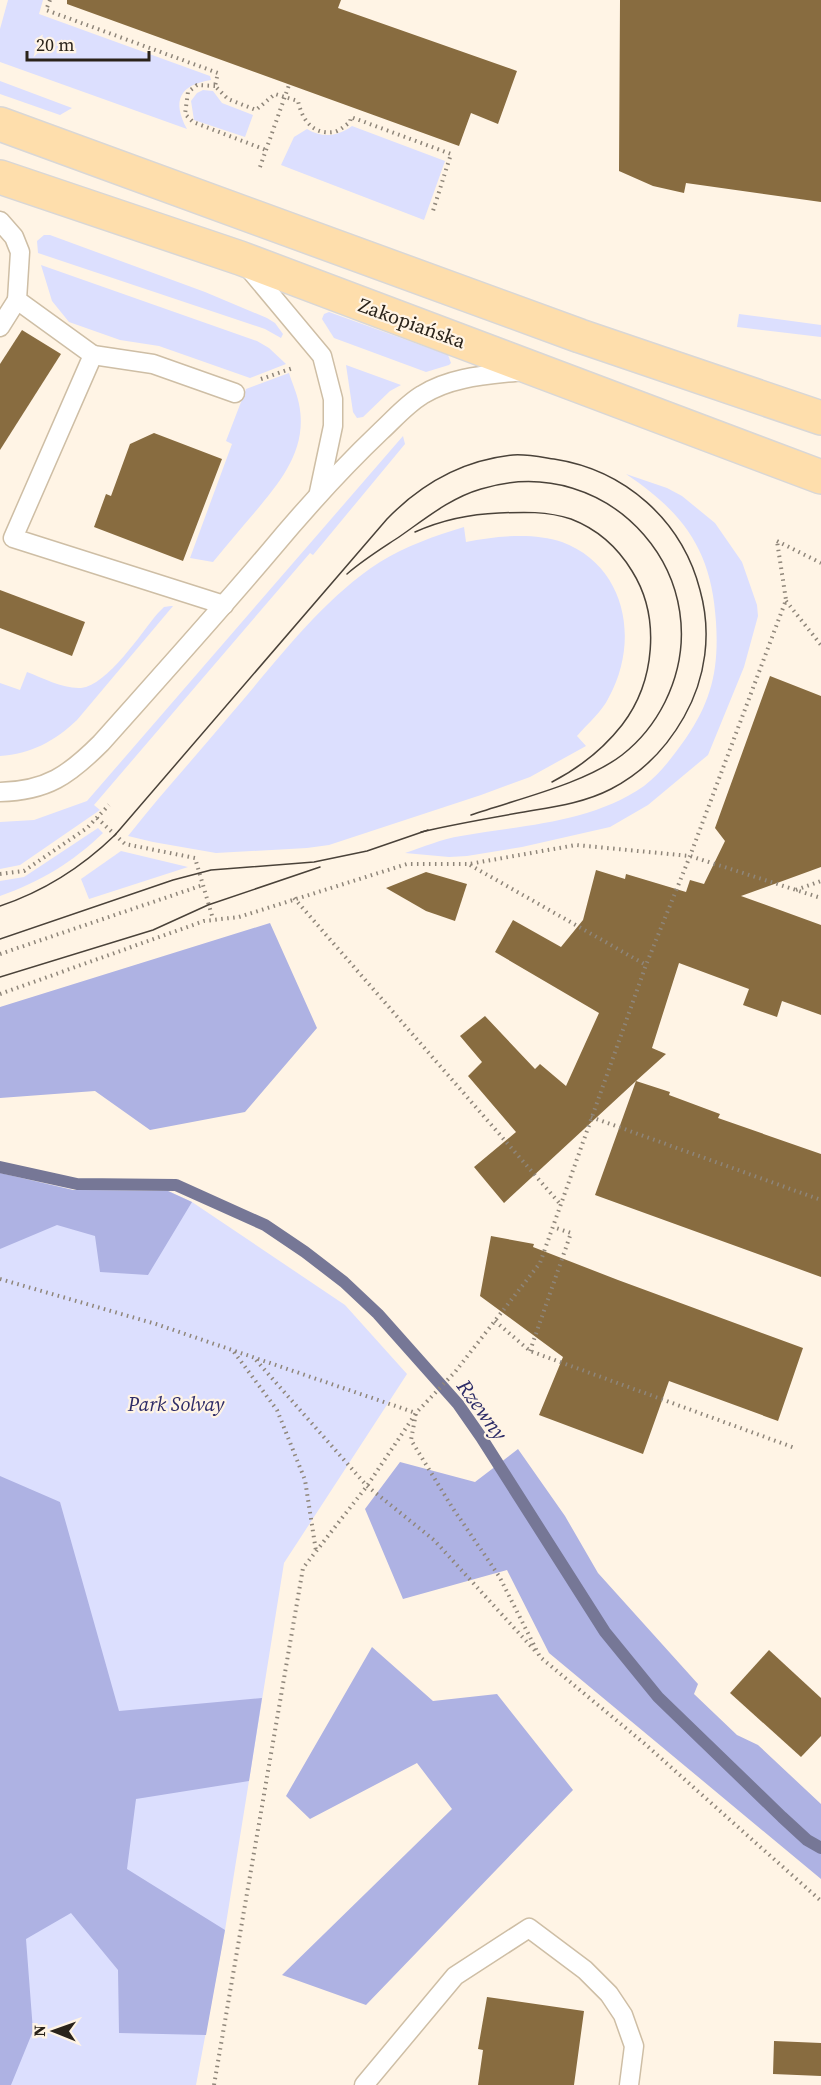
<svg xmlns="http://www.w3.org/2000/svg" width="821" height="2085" font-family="'Source Serif 4',serif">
	<rect width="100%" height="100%" fill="#fff4e5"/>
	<g fill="#dcdffe">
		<path d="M 8,0 L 43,0 L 39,14 L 210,76 L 211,80 C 179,85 172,101 187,129 L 0,62 L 0,29 Z"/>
		<polygon points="0,81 72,108 60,115 0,94"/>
		<polygon points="203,90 213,91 222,103 253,115 245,137 194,120 191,101 197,93"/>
		<path d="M 352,126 L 445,161 L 424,220 L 281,165 L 294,137 L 307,129 C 322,138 337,137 352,126 Z"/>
		<polygon points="44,235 50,235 205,292 267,318 275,323 283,334 281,338 265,329 38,253 37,241"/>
		<polygon points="41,265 257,341 269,348 286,364 250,378 159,346 120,340 69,322 52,301"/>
		<polygon points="329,312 448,355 451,363 449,365 426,372 334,338 322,319 324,314"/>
		<polygon points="739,314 821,325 821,337 737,327"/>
		<polygon points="346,365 401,385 390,391 363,417 357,418 353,412"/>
		<path d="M 289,373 C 292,383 297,393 299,404 C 308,448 282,480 255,512 C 241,528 227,545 213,562 L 190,558 L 232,444 L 226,441 L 246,389 Z"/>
		<polygon points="403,436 405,444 313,555 310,553 94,805 100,810 20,865 0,869 0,822 34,820 87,801"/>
		<path d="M 626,474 L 667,488 L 682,496 L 715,523 L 742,562 L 757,605 L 758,616 L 744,667 L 708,755 L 648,805 L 610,827 L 522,847 L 467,856 L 449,857 L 405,853 C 423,847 442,839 461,836 C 523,825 591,823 644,786 C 661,773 674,755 686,738 C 712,700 719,668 716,622 C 712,551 684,513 626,474 Z"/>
		<path d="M 464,527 L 466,542 C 496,536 533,532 562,542 C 626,566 640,640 609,697 C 602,712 588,723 577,736 L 586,746 L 530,777 L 481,795 L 329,845 L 307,848 L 216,853 L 153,842 L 128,836 C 161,794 197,755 231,714 C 276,662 321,600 380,562 C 406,546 434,536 464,527 Z"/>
		<path d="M 171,606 L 173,606 L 77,720 C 55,741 31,754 0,756 L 0,683 L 20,690 L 27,672 C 43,678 63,689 81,688 C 108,685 141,633 158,613 L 164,607 Z"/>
		<path d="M 98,828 L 103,833 C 73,862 40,882 0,896 L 0,881 L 24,877 Z"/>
		<polygon points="121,851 188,867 89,899 81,879"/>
		<polygon points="0,1173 73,1190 168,1191 192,1202 345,1305 407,1374 284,1563 225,1930 196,2085 0,2085"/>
	</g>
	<g fill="#aeb2e3">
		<polygon points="270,923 317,1028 245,1112 150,1130 95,1091 0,1098 0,1007"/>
		<polygon points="0,1173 73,1190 168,1191 192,1202 148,1275 100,1272 95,1236 57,1225 0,1249"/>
		<polygon points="518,1449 565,1516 598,1573 698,1684 694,1694 737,1735 758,1745 821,1804 821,1879 549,1653 507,1570 403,1599 365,1509 400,1462 475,1482"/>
		<polygon points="0,1476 60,1502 119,1711 262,1698 249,1781 136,1799 127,1869 225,1930 206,2035 119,2033 118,1970 71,1913 26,1939 33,2031 11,2085 0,2085"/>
		<polygon points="372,1647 433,1701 497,1694 573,1790 366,2005 282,1975 452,1809 417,1763 310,1819 286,1796"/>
	</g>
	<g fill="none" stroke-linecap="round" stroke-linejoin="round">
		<polyline stroke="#767796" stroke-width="12" points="0,1167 77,1184 176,1185 265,1225 305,1252 344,1282 378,1314 458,1404 481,1437 605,1632 658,1697 782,1817 807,1840 821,1848"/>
	</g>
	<g fill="#886c40">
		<polygon points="67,0 341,0 338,8 517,71 498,124 471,113 459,146 67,4"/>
		<polygon points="620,0 821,0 821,202 686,183 684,193 653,186 619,171"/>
		<polygon points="22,330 61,354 0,450 0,364"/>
		<polygon points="154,433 222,459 183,561 94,527 106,494 111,496 130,444"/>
		<polygon points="0,590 85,622 72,656 0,628"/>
		<polygon points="770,676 821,696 821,867 741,896 821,925 821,1015 782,1001 777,1017 743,1005 749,989 679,963 652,1048 666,1054 636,1081 670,1092 669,1095 720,1114 718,1118 821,1154 821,1277 595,1195 636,1081 504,1203 474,1167 516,1132 468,1076 482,1062 460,1036 485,1016 535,1069 540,1064 566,1086 599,1013 495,952 513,920 561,947 583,920 596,870 625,879 626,874 686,892 690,880 704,884 725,841 715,828"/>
		<polygon points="426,872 467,884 455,921 426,911 386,888"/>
		<polygon points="491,1236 534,1244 533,1247 618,1280 803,1348 778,1421 669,1381 643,1454 539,1415 563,1357 480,1296"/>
		<polygon points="769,1650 821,1698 821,1736 801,1757 730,1693"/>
		<polygon points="487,1997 584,2011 574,2085 478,2085 483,2050 478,2049"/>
		<polygon points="774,2041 821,2043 821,2076 773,2074"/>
	</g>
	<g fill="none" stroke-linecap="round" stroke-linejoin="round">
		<g stroke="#cebea5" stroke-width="21">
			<g id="service">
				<polyline points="0,221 14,237 20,252 17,300 93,355 13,538 224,605"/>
				<polyline points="246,265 322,356 333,399 333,426 319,492"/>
				<polyline points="0,327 17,300"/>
				<polyline points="93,355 153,364 235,393"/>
				<path d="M 0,792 C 47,791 69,775 101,743 C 158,679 215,616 270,551 C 305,509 341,469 381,431 C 394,419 407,404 422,395 C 452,376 489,375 523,371"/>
				<polyline points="364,2085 455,1976 529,1928 585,1970 609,1994 623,2015 634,2046 629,2085"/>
			</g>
		</g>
		<g stroke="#d9d7d6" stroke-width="36">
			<g id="primary">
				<polyline points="0,124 580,336 821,418"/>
				<polyline points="0,177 240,258 821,477"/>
			</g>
		</g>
		<g stroke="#8f867a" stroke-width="4" stroke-dasharray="1.5 4.5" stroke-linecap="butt">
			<path d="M 50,0 L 46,10 L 218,73 L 215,86 L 228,99 L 256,110 L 275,94 L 298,101 C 302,119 312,135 334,132 C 339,131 346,125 350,122 L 351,117 L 451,154 L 432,214"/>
			<polyline points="215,86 197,85 188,92 185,114 193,122 266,150"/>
			<polyline points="260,167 289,85"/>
			<polyline points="261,379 293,368"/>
			<polyline points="777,541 821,563"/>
			<polyline points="786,601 821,645"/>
			<polyline points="97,818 125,844 195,858 213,919"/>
			<polyline points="470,865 646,965"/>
			<polyline points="0,874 24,871 87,828 109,805"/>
			<polyline points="796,890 821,881"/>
			<polyline points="294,898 561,1205"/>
			<polyline points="0,954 203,885"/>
			<polyline points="0,994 204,921 239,917 407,864 469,864 576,845 690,856 821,898"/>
			<polyline points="591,1117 821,1200"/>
			<polyline points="0,1279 156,1324 416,1413 411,1440 452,1507 499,1576 540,1657 645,1744 821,1901"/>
			<polyline points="495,1321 530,1351 795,1448"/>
			<polyline points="530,1351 571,1233 553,1227"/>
			<polyline points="234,1352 277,1410 305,1480 316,1551"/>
			<polyline points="256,1360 367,1486 434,1540 537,1653"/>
			<polyline points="214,2085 303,1568 367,1486 416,1413 455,1372 540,1263 646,965 690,856 786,600 777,541"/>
		</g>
		<use href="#service" stroke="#fff" stroke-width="18"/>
		<use href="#primary" stroke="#fedeac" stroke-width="33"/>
		<g stroke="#4a4239" stroke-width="1.5">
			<path d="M 415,532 C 442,520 470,514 499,513 C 523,512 547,511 571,519 C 597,529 618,548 632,571 C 661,617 655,682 622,725 C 604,748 579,768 552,782"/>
			<path d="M 347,574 C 363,560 381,549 399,537 C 425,519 450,498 481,489 C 610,449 725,580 665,702 C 655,722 640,741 622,755 C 584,784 517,799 471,815"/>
			<path d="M 0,906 C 45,891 81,868 115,835 L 387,519 C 421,484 464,460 513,455 C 527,454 541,457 554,459 C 625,470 682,520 700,590 C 712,633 706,678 684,717 C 667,747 642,773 611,789 C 584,803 553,807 524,812 C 490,818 455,824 421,832"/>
			<polyline points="0,939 173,880 211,870 314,862 367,851 428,830"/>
			<polyline points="0,977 153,930 208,905 320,867"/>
		</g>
	</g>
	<g text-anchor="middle" stroke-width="4.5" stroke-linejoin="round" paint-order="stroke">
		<g font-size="20" fill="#2a231a" stroke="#fff4e5">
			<text transform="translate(412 323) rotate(20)" y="7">Zakopiańska</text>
		</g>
		<g font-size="20" font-style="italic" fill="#2d2b66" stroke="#fff4e5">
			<text x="176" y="1411">Park Solvay</text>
		</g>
		<g font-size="21" font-style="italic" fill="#2e2d68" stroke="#fff4e5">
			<text transform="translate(482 1410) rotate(54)" y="7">Rzewny</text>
		</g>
	</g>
	<g transform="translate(54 2031) rotate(271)" stroke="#fff4e5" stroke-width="4.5" paint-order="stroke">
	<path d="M0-4.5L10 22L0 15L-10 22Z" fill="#2a231a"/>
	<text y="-9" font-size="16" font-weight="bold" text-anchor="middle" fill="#2a231a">N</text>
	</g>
	<path d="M27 51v9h122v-9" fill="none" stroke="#2a231a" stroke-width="3"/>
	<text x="36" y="51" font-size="18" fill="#2a231a" stroke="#fff4e5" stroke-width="4.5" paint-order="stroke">20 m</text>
</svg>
